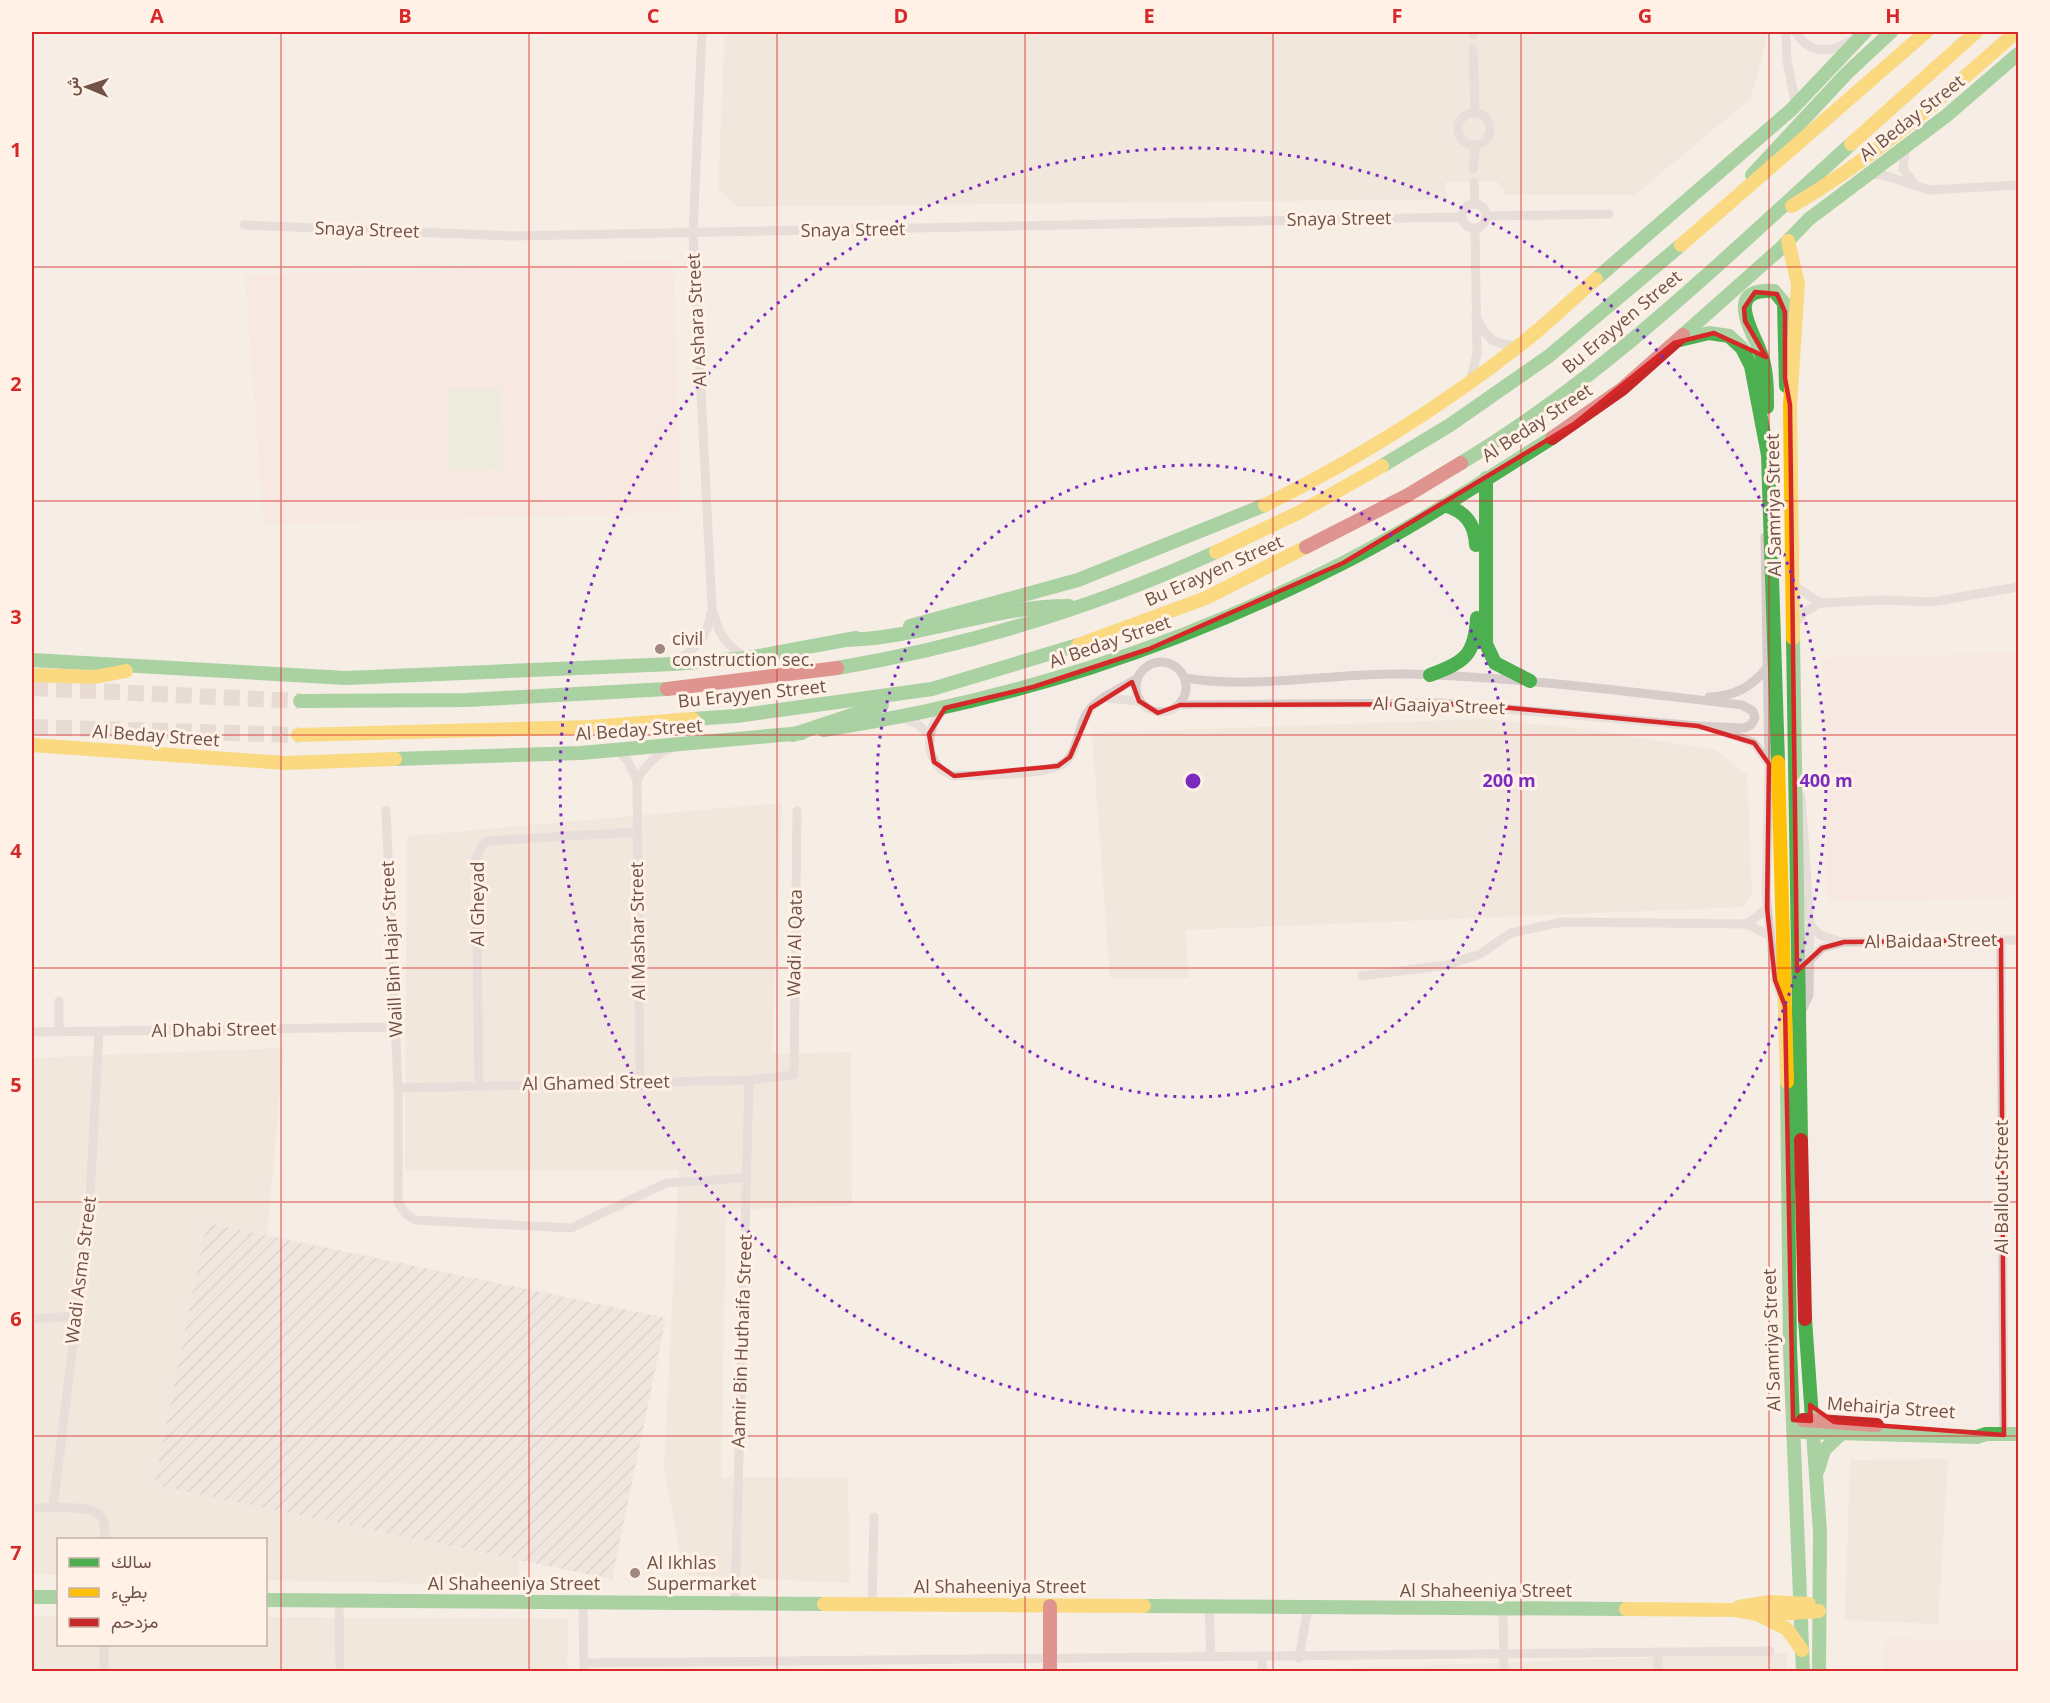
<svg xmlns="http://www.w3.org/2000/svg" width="2050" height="1703" font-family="'Open Sans',Vazirmatn,sans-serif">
	<defs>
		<pattern id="industrial-furrows" width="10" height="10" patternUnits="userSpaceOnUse" patternTransform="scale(1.5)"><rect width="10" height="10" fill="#e6ddd7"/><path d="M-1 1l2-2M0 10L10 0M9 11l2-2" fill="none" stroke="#bfb6b0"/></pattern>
	</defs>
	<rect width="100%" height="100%" fill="#f5ede5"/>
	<g fill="#eedfd2">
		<polygon points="725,32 1765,32 1765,44 1751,98 1635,195 1506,195 1497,181 1445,182 1447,199 737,207 718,189"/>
		<polygon points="1484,719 1592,730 1716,750 1747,775 1752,893 1743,907 1185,930 1189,978 1110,978 1092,733"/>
		<polygon points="782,803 772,1054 851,1052 852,1205 726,1210 721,1477 848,1478 850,1583 684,1575 664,1468 679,1170 405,1170 407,836"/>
		<polygon points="284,1048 267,1235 208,1223 154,1485 519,1560 519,1586 266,1580 266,1540 58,1540 58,1575 32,1574 32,1058"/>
		<polygon points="1948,1459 1938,1624 1845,1620 1850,1460"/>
		<polygon points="32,1616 58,1616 58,1644 266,1644 266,1617 568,1619 567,1671 32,1671"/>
		<polygon points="1787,1653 1786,1672 1259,1671"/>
	</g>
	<g fill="#f8e3db">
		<polygon points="673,261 681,512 264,524 245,275"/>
		<polygon points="2018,653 2018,897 1828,902 1822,658"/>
		<polygon points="1885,1638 2018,1641 2018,1671 1884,1671"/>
	</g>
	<polygon fill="url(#industrial-furrows)" points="207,1223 666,1318 612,1579 154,1485"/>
	<polygon fill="#e3ead0" points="501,388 503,469 449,470 447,389"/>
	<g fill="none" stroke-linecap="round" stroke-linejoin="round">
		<g stroke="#d4c6be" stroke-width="16" stroke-dasharray="16 8" stroke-linecap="butt">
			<polyline points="32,688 300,701"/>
			<polyline points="32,727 298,735"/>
		</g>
		<g stroke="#d7ccc9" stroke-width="9">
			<path d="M 702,32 L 693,233 L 712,608 C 717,630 725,646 746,657"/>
			<polyline points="1786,32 1787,61 1796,105"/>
			<path d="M 1796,32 C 1810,56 1832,53 1853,39"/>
			<polyline points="1473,35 1473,32"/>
			<polyline points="1473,49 1475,112"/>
			<circle cx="1474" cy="129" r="16"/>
			<polyline points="1906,145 1903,169 1916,186"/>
			<polyline points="1473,169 1475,145"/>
			<polyline points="1870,173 1890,177 1929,190 2018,185"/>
			<polyline points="1474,182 1475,204"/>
			<circle cx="1474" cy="216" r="12"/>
			<polyline points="1486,216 1609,214"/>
			<polyline points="244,225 513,236 1462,217"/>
			<path d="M 1476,317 C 1486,338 1494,346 1517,345"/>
			<polyline points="1471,378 1477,354 1475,229"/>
			<polyline points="1765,537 1769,764 1766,895 1775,980 1784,1004"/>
			<polyline points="1793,585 1820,603"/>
			<polyline points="1794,625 1805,612 1820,603 1882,600 1931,602 2018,587"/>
			<circle cx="1161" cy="687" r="25"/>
			<path d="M 675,662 C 696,649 707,638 711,613"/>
			<path d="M 1709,697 C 1735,696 1750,688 1767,668"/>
			<polyline points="1107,698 1139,701"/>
			<path d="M 1180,705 L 1441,703 L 1698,726 L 1744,728 L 1751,725 L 1755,718 L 1753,711 L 1742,705 C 1631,692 1519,677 1407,674 C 1334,672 1258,690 1185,678"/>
			<path d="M 944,709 C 923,729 924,767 954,776 C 978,775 1046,776 1064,763 C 1079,752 1077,724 1090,709 C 1100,697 1122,688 1136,679"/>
			<polyline points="903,719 916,723 929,734"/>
			<polyline points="1724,731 1754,743 1767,761"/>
			<polyline points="617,750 627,760 637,779 640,1082"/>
			<path d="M 637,779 C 647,764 656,755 672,748"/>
			<polyline points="386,810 398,1088 398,1202 406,1214 415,1220 571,1228 666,1183 746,1178"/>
			<polyline points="1747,924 1767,908"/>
			<polyline points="1810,925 1820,935 1841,942"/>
			<polyline points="2001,940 2004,1435"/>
			<polyline points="1810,960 1822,948 1844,942 2018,940"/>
			<polyline points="1362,976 1447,965 1480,954 1511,933 1562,922 1747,924 1770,936"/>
			<polyline points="1799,1017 1809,995 1810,925 1801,796"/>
			<polyline points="32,1032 396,1027"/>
			<polyline points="59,1032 59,1001"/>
			<polyline points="479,1086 476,860 482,845 487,841 637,832"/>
			<polyline points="398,1088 749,1080 794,1075 797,811"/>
			<polyline points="32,1319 76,1316"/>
			<path d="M 32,1508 C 47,1508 93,1504 101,1516 C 106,1523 105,1532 105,1540"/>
			<polyline points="53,1508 89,1216 99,1031"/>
			<polyline points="339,1601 340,1672"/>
			<polyline points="583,1602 584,1672"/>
			<polyline points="735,1603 749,1080"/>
			<polyline points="872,1604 874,1517"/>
			<polyline points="1209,1607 1211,1657"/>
			<polyline points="1503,1610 1504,1672"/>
			<polyline points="1262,1657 1262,1672"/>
			<polyline points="1299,1658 1308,1607"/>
			<polyline points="584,1663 1770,1651"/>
			<polyline points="104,1672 104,1644"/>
			<polyline points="1658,1672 1658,1652"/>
		</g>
		<g stroke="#4caf50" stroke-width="14">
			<polyline points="1752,175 1847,73 1891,32"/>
			<polyline points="1596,279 1791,110 1865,32"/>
			<polyline points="1683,335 1780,249 1809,219 1946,116 2018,54"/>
			<polyline points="1680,340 1709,333 1729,336 1742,348 1751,366 1768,455 1778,762"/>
			<path d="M 1767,407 C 1767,391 1767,375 1763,360 C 1756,334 1720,288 1774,291 L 1784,303 L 1786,386"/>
			<path d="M 1461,463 C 1606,376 1727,256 1851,144"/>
			<polyline points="1382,466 1450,425 1549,356 1681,245"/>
			<polyline points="1486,478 1486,644 1495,663 1530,681"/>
			<path d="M 1444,505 C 1465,511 1475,523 1476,545"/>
			<polyline points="910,626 1078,580 1265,505"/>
			<polyline points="1793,638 1801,1140"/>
			<path d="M 846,640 C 922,638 993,606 1069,606"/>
			<polyline points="32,660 346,678 673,664 748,658 856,638"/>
			<path d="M 837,668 C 969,646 1095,607 1216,552"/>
			<path d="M 1430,675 C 1464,662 1475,656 1477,618"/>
			<polyline points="300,701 467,700 667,689"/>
			<polyline points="693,719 736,716 932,689 1078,645"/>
			<path d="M 824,730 C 1010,701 1173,649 1341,564 C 1414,527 1483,481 1552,438"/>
			<polyline points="792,735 882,705"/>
			<polyline points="395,759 581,753 802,733"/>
			<polyline points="1787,1082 1790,1348 1803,1672"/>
			<polyline points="1805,1319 1820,1532 1819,1672"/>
			<polyline points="1802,1432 1977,1437 1986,1434 2018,1434"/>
			<polyline points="1818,1470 1824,1450 1842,1433"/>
			<polyline points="32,1597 58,1597"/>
			<polyline points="266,1600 824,1604"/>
			<polyline points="1144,1606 1626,1609"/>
		</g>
		<g stroke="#ffc107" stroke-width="14">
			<polyline points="1851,144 1976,32"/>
			<path d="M 1792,206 C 1873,159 1946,94 2016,32"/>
			<polyline points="1788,241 1798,284 1790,405 1793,638"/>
			<polyline points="1681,245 1926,32"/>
			<path d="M 1265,505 C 1354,461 1442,406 1520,345 C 1546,325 1570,301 1596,279"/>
			<polyline points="1216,552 1300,512 1382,466"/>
			<polyline points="1078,645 1206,598 1306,547"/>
			<polyline points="32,675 95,677 126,671"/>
			<polyline points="298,735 590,727 693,719"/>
			<polyline points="32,745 285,763 395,759"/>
			<polyline points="1778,762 1787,1082"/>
			<polyline points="824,1604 1144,1606"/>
			<polyline points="1739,1607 1770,1602 1809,1604"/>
			<polyline points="1626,1609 1735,1610 1763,1615 1819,1611"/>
			<polyline points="1761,1616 1787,1629 1802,1650"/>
		</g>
		<g stroke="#c62828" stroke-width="14">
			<polyline points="1552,438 1622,389 1683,335"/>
			<polyline points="1306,547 1408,495 1461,463"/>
			<polyline points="667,689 837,668"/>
			<polyline points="1801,1140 1805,1319"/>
			<polyline points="1803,1420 1877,1425"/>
			<polyline points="1050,1606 1050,1672"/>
		</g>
	</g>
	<path d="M0 0H2050V1703H0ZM 1755,292 L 1777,294 L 1785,312 L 1785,378 L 1790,405 L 1797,971 L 1822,948 L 1844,942 L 2001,940 L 2004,1435 L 1834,1422 L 1810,1405 L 1811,1421 L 1793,1420 L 1785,1006 L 1775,980 L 1767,908 L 1769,764 L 1754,743 L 1698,726 L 1469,704 L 1180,705 L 1158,713 L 1139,701 L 1132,682 L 1091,708 L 1070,757 L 1058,766 L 954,776 L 934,762 L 929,734 L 945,708 L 1033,687 L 1149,649 L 1343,563 L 1574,424 L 1674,343 L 1714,333 L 1766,357 L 1745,321 L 1744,308 Z" fill="#f5ede5" fill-opacity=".55" fill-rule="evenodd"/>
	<path fill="none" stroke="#d62828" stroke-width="4.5" stroke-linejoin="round" d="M 1755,292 L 1777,294 L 1785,312 L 1785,378 L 1790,405 L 1797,971 L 1822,948 L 1844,942 L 2001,940 L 2004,1435 L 1834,1422 L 1810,1405 L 1811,1421 L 1793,1420 L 1785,1006 L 1775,980 L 1767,908 L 1769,764 L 1754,743 L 1698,726 L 1469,704 L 1180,705 L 1158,713 L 1139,701 L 1132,682 L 1091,708 L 1070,757 L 1058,766 L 954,776 L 934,762 L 929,734 L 945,708 L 1033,687 L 1149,649 L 1343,563 L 1574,424 L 1674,343 L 1714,333 L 1766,357 L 1745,321 L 1744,308 Z"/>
	<path fill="none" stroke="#d62828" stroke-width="1.5" stroke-opacity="0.55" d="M 281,32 L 281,1672M 529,32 L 529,1672M 777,32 L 777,1672M 1025,32 L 1025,1672M 1273,32 L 1273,1672M 1521,32 L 1521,1672M 1769,32 L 1769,1672M 32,267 L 2018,267M 32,501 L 2018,501M 32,735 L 2018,735M 32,968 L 2018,968M 32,1202 L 2018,1202M 32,1436 L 2018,1436"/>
	<g fill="none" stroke="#7b2cbf" stroke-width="3" stroke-dasharray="3 6">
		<circle cx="1193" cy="781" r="316"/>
		<circle cx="1193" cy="781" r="633"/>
	</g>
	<g fill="#9f887f" stroke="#fff1e5" stroke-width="2">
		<circle cx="660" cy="649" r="6"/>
		<circle cx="635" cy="1573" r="6"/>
	</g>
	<g text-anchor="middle" stroke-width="6" stroke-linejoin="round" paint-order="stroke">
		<g font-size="18" fill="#705248" stroke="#fff1e5">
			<text transform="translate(1912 118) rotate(-38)" y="6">Al Beday Street</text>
			<text transform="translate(1339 219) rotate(-1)" y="6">Snaya Street</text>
			<text transform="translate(367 230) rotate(2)" y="6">Snaya Street</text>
			<text transform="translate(853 230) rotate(-1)" y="6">Snaya Street</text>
			<text transform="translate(697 320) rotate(-93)" y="6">Al Ashara Street</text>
			<text transform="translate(1622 322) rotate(-40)" y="6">Bu Erayyen Street</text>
			<text transform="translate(1537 423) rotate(-33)" y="6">Al Beday Street</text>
			<text transform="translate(1774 505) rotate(-91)" y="6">Al Samriya Street</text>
			<text transform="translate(1214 571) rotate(-24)" y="6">Bu Erayyen Street</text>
			<text transform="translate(1110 642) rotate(-19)" y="6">Al Beday Street</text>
			<text transform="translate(752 694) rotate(-6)" y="6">Bu Erayyen Street</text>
			<text transform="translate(1439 706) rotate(2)" y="6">Al Gaaiya Street</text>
			<text transform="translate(639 730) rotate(-4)" y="6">Al Beday Street</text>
			<text transform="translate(156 736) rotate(4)" y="6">Al Beday Street</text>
			<text transform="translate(478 904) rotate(-90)" y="6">Al Gheyad</text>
			<text transform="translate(638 931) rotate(-91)" y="6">Al Mashar Street</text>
			<text transform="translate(1931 941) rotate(-1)" y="6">Al Baidaa Street</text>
			<text transform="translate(795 943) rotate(-89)" y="6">Wadi Al Qata</text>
			<text transform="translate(392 949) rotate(-93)" y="6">Waill Bin Hajar Street</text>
			<text transform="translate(214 1030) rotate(-1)" y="6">Al Dhabi Street</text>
			<text transform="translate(596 1083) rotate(-1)" y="6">Al Ghamed Street</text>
			<text transform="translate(2002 1187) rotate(-90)" y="6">Al Ballout Street</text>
			<text transform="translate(81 1270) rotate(-83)" y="6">Wadi Asma Street</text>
			<text transform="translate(1772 1340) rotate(-92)" y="6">Al Samriya Street</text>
			<text transform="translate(742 1341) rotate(-88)" y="6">Aamir Bin Huthaifa Street</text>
			<text transform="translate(1891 1408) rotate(4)" y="6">Mehairja Street</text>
			<text x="514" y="1590">Al Shaheeniya Street</text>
			<text x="1000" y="1593">Al Shaheeniya Street</text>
			<text x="1486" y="1597">Al Shaheeniya Street</text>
		</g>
		<g font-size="18" fill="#705248" stroke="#fff1e5" text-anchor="start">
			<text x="672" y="645">civil<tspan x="672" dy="21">construction sec.</tspan></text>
			<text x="647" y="1569">Al Ikhlas<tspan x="647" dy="21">Supermarket</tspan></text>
		</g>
	</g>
	<circle cx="1193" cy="781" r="9" fill="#7b2cbf" stroke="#fff1e5" stroke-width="3"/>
	<g font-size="18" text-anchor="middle" font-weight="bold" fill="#7b2cbf" stroke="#fff1e5" stroke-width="6" stroke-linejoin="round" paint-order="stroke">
		<text x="1509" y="787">200 m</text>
		<text x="1826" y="787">400 m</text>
	</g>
	<rect width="2050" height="1703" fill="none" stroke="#fff1e5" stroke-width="66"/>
	<rect x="57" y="1538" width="210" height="108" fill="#fff1e5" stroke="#c6b1a6" stroke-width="1.5"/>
	<rect x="69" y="1558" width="30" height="9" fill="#4caf50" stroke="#c6b1a6" stroke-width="1.5"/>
	<text x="111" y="1568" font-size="18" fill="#705248">سالك</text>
	<rect x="69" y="1588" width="30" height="9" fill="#ffc107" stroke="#c6b1a6" stroke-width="1.5"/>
	<text x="111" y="1598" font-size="18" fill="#705248">بطيء</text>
	<rect x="69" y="1618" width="30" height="9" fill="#c62828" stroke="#c6b1a6" stroke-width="1.5"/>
	<text x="111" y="1628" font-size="18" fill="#705248">مزدحم</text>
	<g transform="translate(87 87) rotate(272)" stroke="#fff1e5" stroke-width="4.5" paint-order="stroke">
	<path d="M0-4.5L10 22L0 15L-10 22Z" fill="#705248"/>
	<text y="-9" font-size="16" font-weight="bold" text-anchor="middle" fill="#705248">ش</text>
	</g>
	<rect x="33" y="33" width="1984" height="1637" fill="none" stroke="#d62828" stroke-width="2"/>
	<g font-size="20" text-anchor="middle" font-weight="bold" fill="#d62828">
		<text x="157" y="23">A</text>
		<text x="405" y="23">B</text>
		<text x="653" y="23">C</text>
		<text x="901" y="23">D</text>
		<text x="1149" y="23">E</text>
		<text x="1397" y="23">F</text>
		<text x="1645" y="23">G</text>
		<text x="1893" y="23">H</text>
		<text x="16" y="157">1</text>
		<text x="16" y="391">2</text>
		<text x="16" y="624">3</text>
		<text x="16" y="858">4</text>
		<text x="16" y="1092">5</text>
		<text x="16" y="1326">6</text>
		<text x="16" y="1560">7</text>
	</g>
</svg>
